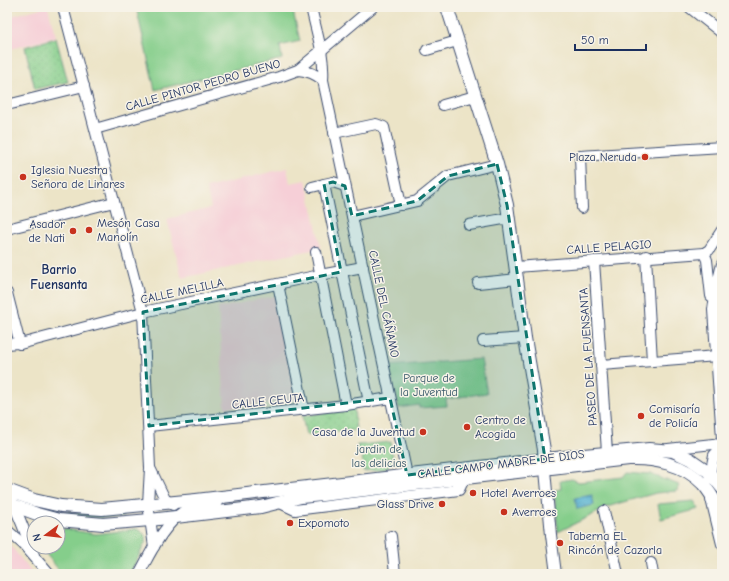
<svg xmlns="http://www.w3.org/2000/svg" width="729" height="581" font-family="'Comic Neue',sans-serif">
	<defs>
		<pattern id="garden-dots" width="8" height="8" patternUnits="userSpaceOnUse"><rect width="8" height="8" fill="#85ce8b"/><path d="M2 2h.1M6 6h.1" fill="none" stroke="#72b17a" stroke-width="1.8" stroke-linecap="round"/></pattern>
		<pattern id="water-waves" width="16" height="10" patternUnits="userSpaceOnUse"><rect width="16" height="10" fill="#51b0d0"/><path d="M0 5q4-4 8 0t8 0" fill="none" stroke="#4290ac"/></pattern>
	</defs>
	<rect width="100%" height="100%" fill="#f7f3e8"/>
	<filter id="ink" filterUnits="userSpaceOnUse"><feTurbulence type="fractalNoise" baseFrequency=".025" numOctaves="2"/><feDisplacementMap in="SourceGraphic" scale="8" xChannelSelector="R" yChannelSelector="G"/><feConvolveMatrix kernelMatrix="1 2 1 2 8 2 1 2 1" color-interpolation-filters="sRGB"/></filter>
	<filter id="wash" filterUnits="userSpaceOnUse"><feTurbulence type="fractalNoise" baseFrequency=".012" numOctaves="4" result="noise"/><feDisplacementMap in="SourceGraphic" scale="16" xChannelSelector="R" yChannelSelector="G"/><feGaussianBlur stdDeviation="0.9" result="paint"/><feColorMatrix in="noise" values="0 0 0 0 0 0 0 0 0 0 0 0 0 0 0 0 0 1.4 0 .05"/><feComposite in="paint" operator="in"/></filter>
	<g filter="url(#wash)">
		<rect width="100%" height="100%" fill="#ece4c7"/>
		<g fill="#f6cfd7">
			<polygon points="45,7 48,7 56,37 7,50 7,17"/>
			<polygon points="287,168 290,183 306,180 321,248 182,278 167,219 211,208 206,188"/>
			<polygon points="279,295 300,400 225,408 218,308"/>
			<polygon points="7,541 29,569 34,574 7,574"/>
		</g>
		<g fill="#85ce8b" stroke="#507e74">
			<polygon points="136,7 292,7 300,41 280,46 282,59 155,90"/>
			<polygon points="481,359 487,393 446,399 447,406 419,408 419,405 399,408 389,366"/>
			<polygon points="627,472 650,474 679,485 677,491 656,493 603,508 602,510 558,532 554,490 561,489 560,481 572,479 579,482 623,477"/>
			<polygon points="694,501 699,509 661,519 658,504"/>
			<polygon points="58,528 96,534 136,529 140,530 146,536 146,541 130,574 62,574 43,550 43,547 58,547"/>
		</g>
		<g fill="url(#garden-dots)" stroke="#507e74">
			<polygon points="56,38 68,82 35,89 25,47"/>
			<polygon points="354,408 356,430 306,435 302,416"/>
			<path d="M 391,442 C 391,447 393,453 393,458 C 392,472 373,470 363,471 L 362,452 L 357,452 L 357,445 Z"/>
			<path d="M 21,500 L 59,511 L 97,515 L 124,513 L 124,517 C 88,520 58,515 23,504 Z"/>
		</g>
		<polygon fill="url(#water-waves)" stroke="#367097" points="592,495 594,505 577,509 575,498"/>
	</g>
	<g filter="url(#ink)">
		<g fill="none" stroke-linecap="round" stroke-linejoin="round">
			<g stroke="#3a4a6e" stroke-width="12">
				<g id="minor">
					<polyline points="63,7 143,312 150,468 148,504 154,547"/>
					<path d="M 311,7 C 316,31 325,56 323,80 L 407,475"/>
					<polyline points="689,7 722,33"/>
					<polyline points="427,50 457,41"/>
					<path d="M 298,70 C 309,71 315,74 323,80"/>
					<polyline points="7,105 84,86"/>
					<polyline points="443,105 475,96"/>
					<polyline points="95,129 279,77 298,70 373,7"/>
					<polyline points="334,133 376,124 384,127 401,205"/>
					<polyline points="345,186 333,182 324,184 369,402"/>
					<polyline points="312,187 324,184"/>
					<polyline points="582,208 580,156 722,147"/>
					<polyline points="352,216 417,201 448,176 497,164"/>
					<polyline points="469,225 509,218"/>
					<polyline points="7,229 114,202"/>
					<polyline points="316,252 346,405"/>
					<polyline points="704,253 707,260 711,296"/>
					<polyline points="646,256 652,361"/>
					<polyline points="594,261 607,452"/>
					<polyline points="722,264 716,288 713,310 722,438"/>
					<polyline points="516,267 704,253 709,250 722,230"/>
					<polyline points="478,283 518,279"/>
					<polyline points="278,284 304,410"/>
					<polyline points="7,293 20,344"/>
					<polyline points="483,341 525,338"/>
					<polyline points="7,344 17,343 20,344 143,312 320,275 363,267"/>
					<polyline points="601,365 717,356"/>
					<polyline points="149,426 346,405 390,398"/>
					<polyline points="668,449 713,444 722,446"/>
					<polyline points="151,470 165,499 173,505"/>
					<polyline points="545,470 551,535 556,574"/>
					<polyline points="709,479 714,455 722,447"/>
					<path d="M 7,493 C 19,512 25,534 34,555"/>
					<polyline points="711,499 722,544"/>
					<polyline points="278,502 295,510 459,490 464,479"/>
					<polyline points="604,511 618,574"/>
					<polyline points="7,530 24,545 49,574"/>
					<polyline points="391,536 395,574"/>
					<polyline points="651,563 653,574"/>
					<path d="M 139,574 C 151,552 164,523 187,509 C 195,504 206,508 214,504 C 218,502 221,499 224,497"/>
				</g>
			</g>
			<g stroke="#3a4a6e" stroke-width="14">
				<g id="major">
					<polyline points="447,7 497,164 507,205 525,338 544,450 545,467"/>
					<polyline points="7,490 34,500 61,506 102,509 196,500 573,456 649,449 673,451 690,459 709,472 722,488"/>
					<path d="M 7,503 L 37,514 L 59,520 L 103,524 L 150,520 L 261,507 L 301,497 L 322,495 L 628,459 C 654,458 684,464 703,484 C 711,493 716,503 722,513"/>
				</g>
			</g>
			<use href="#minor" stroke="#fff" stroke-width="10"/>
			<use href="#major" stroke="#fff" stroke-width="12"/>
		</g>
	</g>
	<path fill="#0f766e" fill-opacity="0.2" stroke="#0f766e" stroke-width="3" stroke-dasharray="8 5" stroke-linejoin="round" d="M 497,164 L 507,205 L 545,459 L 407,475 L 390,398 L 149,426 L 143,312 L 341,272 L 324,184 L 333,182 L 345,186 L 352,216 L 417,201 L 448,176 Z"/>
	<g fill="#c8321e" stroke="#f7f3e8" stroke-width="1.5">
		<circle cx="645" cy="157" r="4"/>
		<circle cx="23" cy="177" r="4"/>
		<circle cx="89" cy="230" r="4"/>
		<circle cx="73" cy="231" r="4"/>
		<circle cx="641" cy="416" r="4"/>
		<circle cx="467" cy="427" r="4"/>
		<circle cx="423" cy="432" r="4"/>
		<circle cx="473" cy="493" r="4"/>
		<circle cx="442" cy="504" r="4"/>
		<circle cx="504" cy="512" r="4"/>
		<circle cx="290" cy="523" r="4"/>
		<circle cx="560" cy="543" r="4"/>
	</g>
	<g text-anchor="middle" stroke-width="3" stroke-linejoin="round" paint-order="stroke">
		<g font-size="12" fill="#1b2f5e" stroke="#f7f3e8">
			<text transform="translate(203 85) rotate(-16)" y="4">CALLE PINTOR PEDRO BUENO</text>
			<text transform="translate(609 247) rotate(-4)" y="4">CALLE PELAGIO</text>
			<text transform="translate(182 291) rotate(-12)" y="4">CALLE MELILLA</text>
			<text transform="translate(384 304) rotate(78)" y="4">CALLE DEL CÁÑAMO</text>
			<text transform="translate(588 357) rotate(-94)" y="4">PASEO DE LA FUENSANTA</text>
			<text transform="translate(268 401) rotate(-6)" y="4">CALLE CEUTA</text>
			<text transform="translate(501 464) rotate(-7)" y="4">CALLE CAMPO MADRE DE DIOS</text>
		</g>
		<g font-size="12" fill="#1b2f5e" stroke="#f7f3e8" text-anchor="start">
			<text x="637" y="161" text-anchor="end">Plaza Neruda</text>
			<text x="31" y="174">Iglesia Nuestra<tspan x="31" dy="14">Señora de Linares</tspan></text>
			<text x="97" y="227">Mesón Casa<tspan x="97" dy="14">Manolín</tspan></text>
			<text x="65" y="228" text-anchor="end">Asador<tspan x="65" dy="14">de Nati</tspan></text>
			<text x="649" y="413">Comisaría<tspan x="649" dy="14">de Policía</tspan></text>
			<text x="475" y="424">Centro de<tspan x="475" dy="14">Acogida</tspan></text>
			<text x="415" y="436" text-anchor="end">Casa de la Juventud</text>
			<text x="481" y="497">Hotel Averroes</text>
			<text x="434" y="508" text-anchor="end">Glass Drive</text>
			<text x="512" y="516">Averroes</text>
			<text x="298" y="527">Expomoto</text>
			<text x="568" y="540">Taberna EL<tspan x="568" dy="14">Rincón de Cazorla</tspan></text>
		</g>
		<g font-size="12" fill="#365769" stroke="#f7f3e8">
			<text x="429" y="382">Parque de<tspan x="429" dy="14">la Juventud</tspan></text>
			<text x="379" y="453">jardin de<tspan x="379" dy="14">las delicias</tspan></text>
		</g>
		<g font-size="13" font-weight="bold" fill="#1b2f5e" stroke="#f7f3e8">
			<text x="59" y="274">Barrio<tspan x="59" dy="15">Fuensanta</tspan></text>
		</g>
	</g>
	<rect width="729" height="581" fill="none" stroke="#f7f3e8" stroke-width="24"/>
	<g transform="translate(46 535) rotate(255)"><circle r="19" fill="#f7f3e8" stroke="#9fa5b1"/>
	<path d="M0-3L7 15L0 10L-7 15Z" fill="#c8321e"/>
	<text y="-6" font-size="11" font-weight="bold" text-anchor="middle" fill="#1b2f5e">N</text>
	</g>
	<path d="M575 44v6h71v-6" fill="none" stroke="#1b2f5e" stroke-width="2"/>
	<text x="581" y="44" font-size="12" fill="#1b2f5e" stroke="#f7f3e8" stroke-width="3" paint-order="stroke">50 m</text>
</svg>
